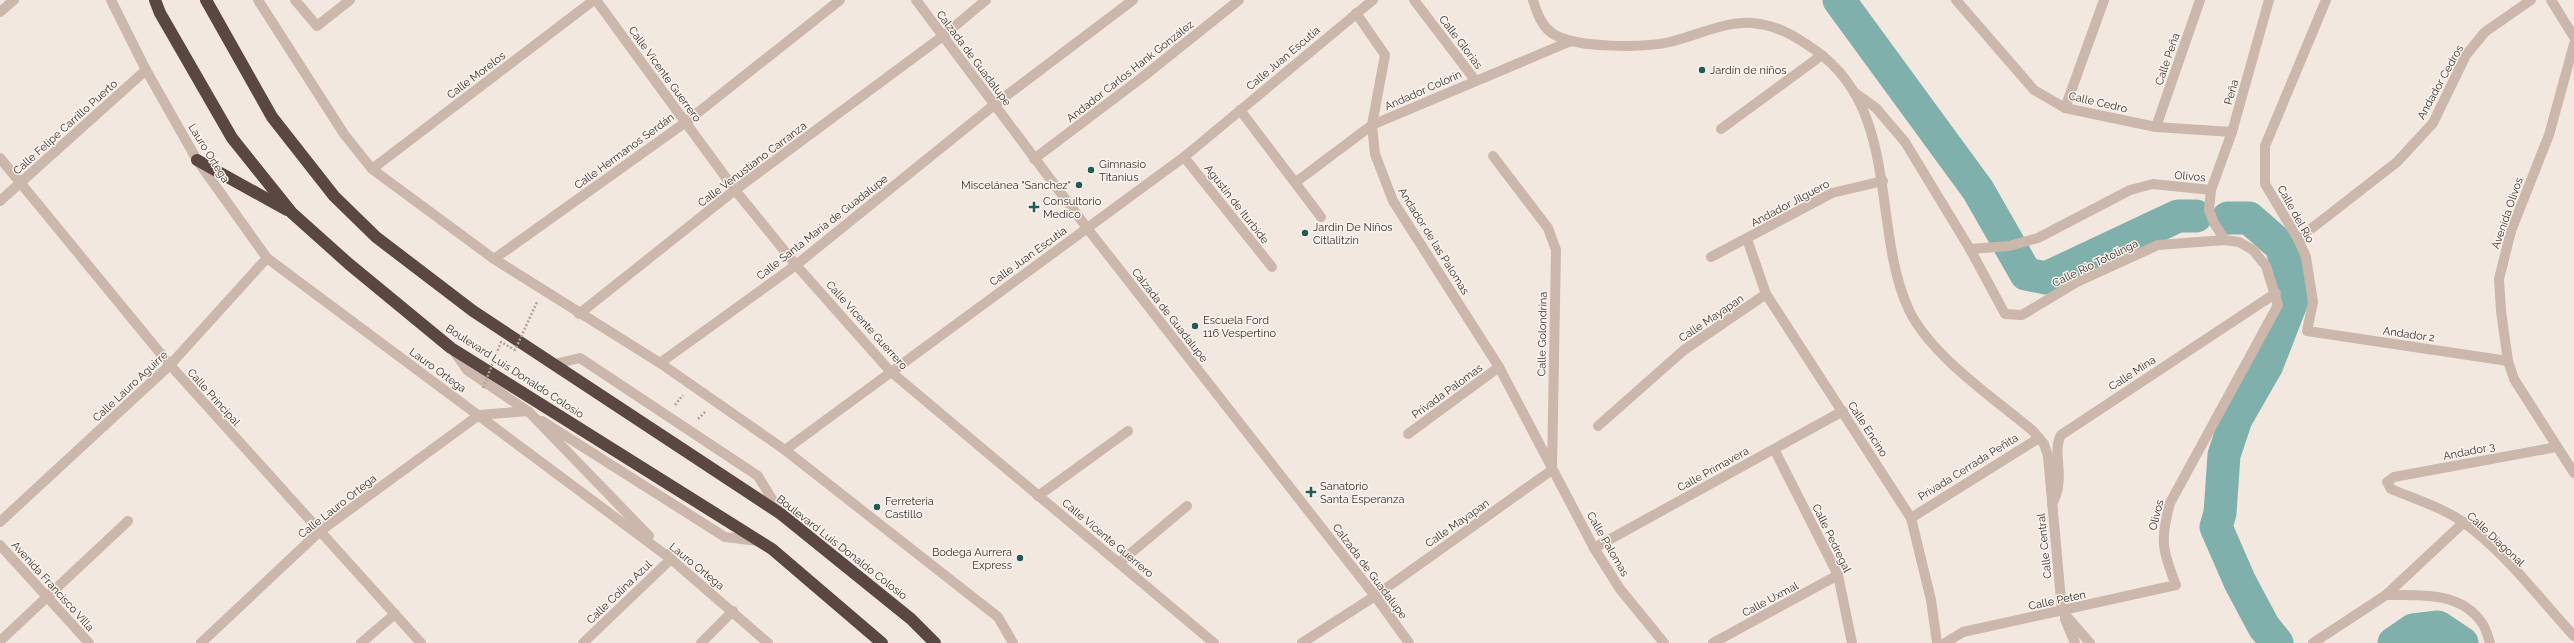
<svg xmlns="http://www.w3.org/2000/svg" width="2574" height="643" font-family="Raleway,sans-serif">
	<rect width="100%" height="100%" fill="#f3e8e0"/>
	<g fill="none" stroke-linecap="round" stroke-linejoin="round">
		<g stroke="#80b0ac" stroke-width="33">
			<polyline points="1839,0 1978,190 2026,274 2046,278 2178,216 2196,216"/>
			<polyline points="2228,218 2249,218 2281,246 2295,293 2267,365 2236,419 2224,455 2220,513 2216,527 2240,582 2264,627 2277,643"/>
			<polyline points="2394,643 2413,630 2438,627 2462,643"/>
		</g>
		<g stroke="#b7a196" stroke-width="2.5" stroke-dasharray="2 2" stroke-linecap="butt">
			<polyline points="675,405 683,395"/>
			<polyline points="698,419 706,411"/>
		</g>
		<g stroke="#cbb7ac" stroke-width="10">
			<polyline points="111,0 146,70 197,160 267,258 671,559 768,643"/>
			<polyline points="258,0 344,134 372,169 494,259 660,363 785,450 998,617 1013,643"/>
			<polyline points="295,0 317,26 350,0"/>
			<polyline points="596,0 735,190 796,265 890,371 1214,643"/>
			<polyline points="916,0 1087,228 1375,596 1409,643"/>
			<polyline points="1414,0 1475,80"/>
			<path d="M 1533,0 C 1537,13 1542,28 1555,35 C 1578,48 1644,48 1670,42 C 1696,36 1725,21 1752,23 C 1777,25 1795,36 1815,50 C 1901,110 1871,229 1909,310 C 1931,356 1994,398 2033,431 L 2044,444 L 2048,456 L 2062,611 L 2090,643"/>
			<polyline points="1956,0 2034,90 2065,108 2156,127 2232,132"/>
			<polyline points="2326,0 2265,146 2265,184 2298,239 2306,257 2313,302 2307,331 2508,361"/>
			<polyline points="2551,0 2574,37"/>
			<polyline points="0,12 14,0"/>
			<polyline points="1356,13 1385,55 1372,125 1375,154 1393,201 1499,367 1594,548 1620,589 1664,643"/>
			<polyline points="2574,44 2549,135 2511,231 2499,279 2501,311 2508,361 2514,379 2574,473"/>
			<path d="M 1854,92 L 1876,108 L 1905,142 L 1970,249 L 2005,314 L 2022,315 L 2077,282 L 2158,245 L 2225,240 L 2239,242 L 2253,250 L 2266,266 L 2278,305 L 2170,503 C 2160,540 2162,550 2176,585 L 1963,632 L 1945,643"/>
			<polyline points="2065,108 2104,0"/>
			<polyline points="1240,110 1321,217"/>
			<polyline points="2156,127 2200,0"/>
			<polyline points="1721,129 1822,55"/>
			<polyline points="1493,156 1548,228 1556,250 1552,468"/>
			<polyline points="1184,157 1272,267"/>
			<polyline points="0,158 170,365 421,643"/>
			<polyline points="1034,159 1144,76 1239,0"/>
			<polyline points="372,169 594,0"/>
			<polyline points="1296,182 1372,125 1571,41"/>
			<polyline points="0,201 146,70"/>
			<polyline points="1747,239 1766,294 1911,518 1931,600 1937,643"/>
			<polyline points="2298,239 2397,162 2433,123 2466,55 2485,32 2531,0"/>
			<polyline points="2225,240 2214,223 2209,210 2211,190 2232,132 2269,0"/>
			<polyline points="1970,249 2009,246 2038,238 2130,190 2153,184 2211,190"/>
			<polyline points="1711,257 1832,193 1883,181"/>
			<polyline points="494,259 686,122 840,0"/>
			<polyline points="579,314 735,190 943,36 986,0"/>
			<polyline points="453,350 467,370 529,412"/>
			<polyline points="660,363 796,265 994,105 1133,0"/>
			<polyline points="554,364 580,358 758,476 781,514"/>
			<polyline points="542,421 725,537 758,541"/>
			<polyline points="1598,426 1684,350 1766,294"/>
			<polyline points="1408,434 1499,367"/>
			<path d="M 2557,447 L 2394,477 L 2387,482 L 2391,489 C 2415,499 2441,507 2463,522 C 2504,551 2540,599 2574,636"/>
			<polyline points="1774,449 1838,575 1852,643"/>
			<polyline points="785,450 1184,157 1373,0"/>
			<polyline points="1038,496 1128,431"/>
			<path d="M 2052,504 C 2067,478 2051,452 2061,435 L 2276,293"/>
			<polyline points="1911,518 2039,438"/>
			<polyline points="0,522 170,365 267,258"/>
			<polyline points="0,545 89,643"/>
			<polyline points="1594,548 1843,411"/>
			<polyline points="1119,563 1187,506"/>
			<path d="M 2386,595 C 2419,595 2461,591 2482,623 C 2486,628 2488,637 2490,643"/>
			<polyline points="2065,619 2075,643"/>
			<polyline points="0,641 128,521"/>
			<polyline points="201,643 319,532 479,415 528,411 649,536"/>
			<polyline points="361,643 395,614"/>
			<polyline points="583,643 671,559 667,554"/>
			<polyline points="701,643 733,611"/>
			<polyline points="1302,643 1375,596 1552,470"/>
			<polyline points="1713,643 1838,575"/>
			<polyline points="2313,643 2386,595 2463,523"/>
		</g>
		<g stroke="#5a4742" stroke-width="12">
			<polyline points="155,0 160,13 232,138 292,213 349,264 451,348 772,549 882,643"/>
			<polyline points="206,0 272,117 334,196 376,237 473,311 781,514 911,619 935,643"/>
			<polyline points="197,160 287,210"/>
		</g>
		<polyline stroke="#b7a196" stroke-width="2.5" stroke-dasharray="2 2" stroke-linecap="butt" points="483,388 501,342 515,350 537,302"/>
	</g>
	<g fill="#215b58" stroke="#faf3ed" stroke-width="1.5">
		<circle cx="1702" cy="70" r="4"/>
		<circle cx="1091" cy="170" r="4"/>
		<circle cx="1079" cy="185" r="4"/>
		<path d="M1032 201h4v4h4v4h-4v4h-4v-4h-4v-4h4z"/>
		<circle cx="1305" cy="233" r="4"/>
		<circle cx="1195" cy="326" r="4"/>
		<path d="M1309 486h4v4h4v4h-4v4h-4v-4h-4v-4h4z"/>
		<circle cx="877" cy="507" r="4"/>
		<circle cx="1020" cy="558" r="4"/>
	</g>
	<g text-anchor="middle" stroke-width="3" stroke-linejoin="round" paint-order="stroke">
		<g font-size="11" fill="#392e2b" stroke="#faf3ed">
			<text transform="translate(1461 42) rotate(53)" y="4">Calle Glorias</text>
			<text transform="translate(974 58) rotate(53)" y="4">Calzada de Guadalupe</text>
			<text transform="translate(1283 58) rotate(-40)" y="4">Calle Juan Escutia</text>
			<text transform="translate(2167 59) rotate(-71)" y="4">Calle Peña</text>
			<text transform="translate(1130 71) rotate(-38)" y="4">Andador Carlos Hank González</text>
			<text transform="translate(665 74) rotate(54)" y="4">Calle Vicente Guerrero</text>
			<text transform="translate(476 75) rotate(-37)" y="4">Calle Morelos</text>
			<text transform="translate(2440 82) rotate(-61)" y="4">Andador Cedros</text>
			<text transform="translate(1423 90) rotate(-24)" y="4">Andador Colorín</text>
			<text transform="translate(2231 92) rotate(-74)" y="4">Peña</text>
			<text transform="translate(2098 102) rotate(13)" y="4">Calle Cedro</text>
			<text transform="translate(65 127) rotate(-42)" y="4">Calle Felipe Carrillo Puerto</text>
			<text transform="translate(624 151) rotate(-36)" y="4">Calle Hermanos Serdán</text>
			<text transform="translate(209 153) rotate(58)" y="4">Lauro Ortega</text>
			<text transform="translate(752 164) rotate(-37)" y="4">Calle Venustiano Carranza</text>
			<text transform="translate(2190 176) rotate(5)" y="4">Olivos</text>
			<text transform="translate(1790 203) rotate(-28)" y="4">Andador Jilguero</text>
			<text transform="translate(1237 204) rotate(52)" y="4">Agustín de Iturbide</text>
			<text transform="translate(2507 213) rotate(-71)" y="4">Avenida Olivos</text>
			<text transform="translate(2296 214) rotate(61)" y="4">Calle del Río</text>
			<text transform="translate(822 227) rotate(-38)" y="4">Calle Santa María de Guadalupe</text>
			<text transform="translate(1434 241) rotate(58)" y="4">Andador de las Palomas</text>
			<text transform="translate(1028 256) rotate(-36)" y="4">Calle Juan Escutia</text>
			<text transform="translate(2095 263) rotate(-26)" y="4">Calle Río Totolinga</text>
			<text transform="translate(1170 315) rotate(52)" y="4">Calzada de Guadalupe</text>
			<text transform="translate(1711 318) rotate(-34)" y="4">Calle Mayapan</text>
			<text transform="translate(867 325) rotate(48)" y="4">Calle Vicente Guerrero</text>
			<text transform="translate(1542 334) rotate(-89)" y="4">Calle Golondrina</text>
			<text transform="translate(2409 334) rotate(8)" y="4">Andador 2</text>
			<text transform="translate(438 370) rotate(36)" y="4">Lauro Ortega</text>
			<text transform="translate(515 371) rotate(33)" y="4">Boulevard Luis Donaldo Colosio</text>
			<text transform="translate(2132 373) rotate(-33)" y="4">Calle Mina</text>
			<text transform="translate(130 386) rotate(-43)" y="4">Calle Lauro Aguirre</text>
			<text transform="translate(1447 391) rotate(-36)" y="4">Privada Palomas</text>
			<text transform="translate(214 397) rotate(48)" y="4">Calle Principal</text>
			<text transform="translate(1868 429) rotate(57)" y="4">Calle Encino</text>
			<text transform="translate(2469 451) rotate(-11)" y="4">Andador 3</text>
			<text transform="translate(1968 467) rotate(-32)" y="4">Privada Cerrada Peñita</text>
			<text transform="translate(1713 469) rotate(-29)" y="4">Calle Primavera</text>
			<text transform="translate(337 506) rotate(-38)" y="4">Calle Lauro Ortega</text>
			<text transform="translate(2156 515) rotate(-76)" y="4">Olivos</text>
			<text transform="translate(1457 523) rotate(-35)" y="4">Calle Mayapan</text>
			<text transform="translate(1108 538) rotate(40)" y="4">Calle Vicente Guerrero</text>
			<text transform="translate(1832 538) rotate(64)" y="4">Calle Pedregal</text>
			<text transform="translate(2496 539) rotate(43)" y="4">Calle Diagonal</text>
			<text transform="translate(1608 544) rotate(60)" y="4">Calle Palomas</text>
			<text transform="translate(2044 546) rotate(-96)" y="4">Calle Central</text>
			<text transform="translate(842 547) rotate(38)" y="4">Boulevard Luis Donaldo Colosio</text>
			<text transform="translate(697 566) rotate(39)" y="4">Lauro Ortega</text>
			<text transform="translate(1370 571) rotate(53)" y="4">Calzada de Guadalupe</text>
			<text transform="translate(53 586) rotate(48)" y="4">Avenida Francisco Villa</text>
			<text transform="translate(619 592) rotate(-44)" y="4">Calle Colina Azul</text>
			<text transform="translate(1770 599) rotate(-28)" y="4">Calle Uxmal</text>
			<text transform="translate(2057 600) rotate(-12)" y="4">Calle Peten</text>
		</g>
		<g font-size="11" fill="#392e2b" stroke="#faf3ed" text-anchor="start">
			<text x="1710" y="74">Jardín de niños</text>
			<text x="1099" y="168">Gimnasio<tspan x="1099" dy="13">Titanius</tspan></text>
			<text x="1071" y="189" text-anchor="end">Miscelánea "Sanchez"</text>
			<text x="1043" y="205">Consultorio<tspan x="1043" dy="13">Medico</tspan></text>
			<text x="1313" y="231">Jardin De Niños<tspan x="1313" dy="13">Citlalitzin</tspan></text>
			<text x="1203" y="324">Escuela Ford<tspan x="1203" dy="13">116 Vespertino</tspan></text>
			<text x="1320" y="490">Sanatorio<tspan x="1320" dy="13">Santa Esperanza</tspan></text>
			<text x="885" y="505">Ferreteria<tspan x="885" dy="13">Castillo</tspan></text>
			<text x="1012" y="556" text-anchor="end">Bodega Aurrera<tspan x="1012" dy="13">Express</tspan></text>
		</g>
	</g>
</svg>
